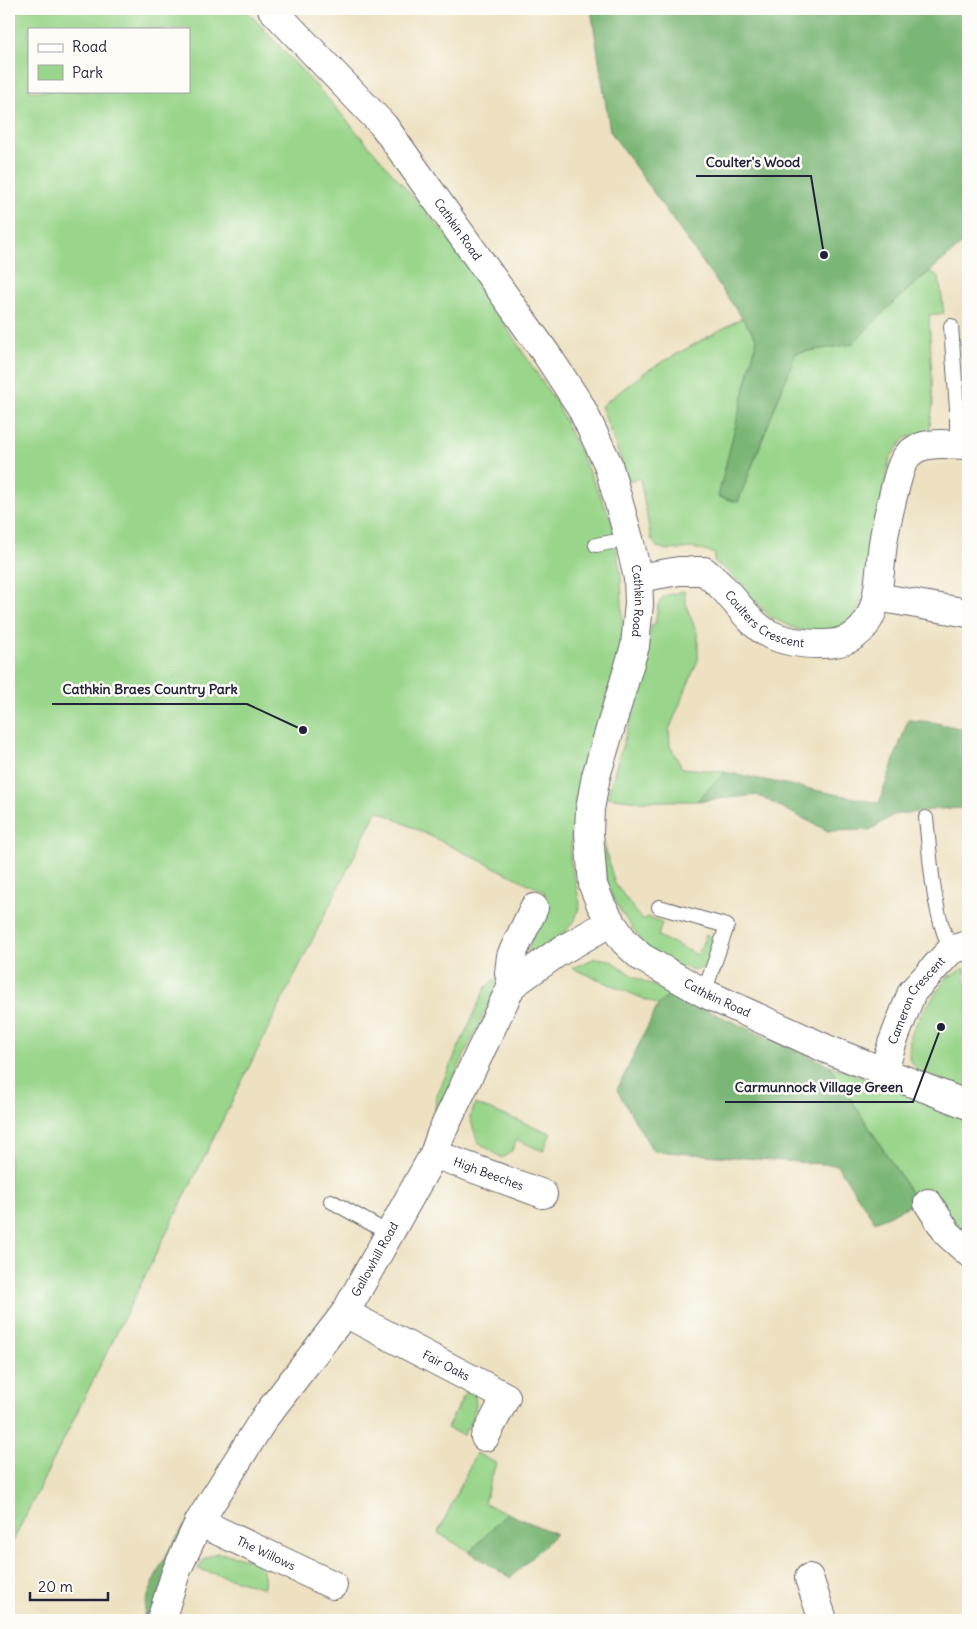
<svg xmlns="http://www.w3.org/2000/svg" width="977" height="1629" font-family="Delius,sans-serif">
	<rect width="100%" height="100%" fill="#fdfcf7"/>
	<filter id="ink" filterUnits="userSpaceOnUse"><feTurbulence type="fractalNoise" baseFrequency=".02" numOctaves="2"/><feDisplacementMap in="SourceGraphic" scale="10" xChannelSelector="R" yChannelSelector="G"/><feConvolveMatrix kernelMatrix="1 2 1 2 8 2 1 2 1" color-interpolation-filters="sRGB"/></filter>
	<filter id="wash" filterUnits="userSpaceOnUse"><feTurbulence type="fractalNoise" baseFrequency=".0096" numOctaves="4" result="noise"/><feDisplacementMap in="SourceGraphic" scale="20" xChannelSelector="R" yChannelSelector="G"/><feGaussianBlur stdDeviation="1.12" result="paint"/><feColorMatrix in="noise" values="0 0 0 0 0 0 0 0 0 0 0 0 0 0 0 0 0 1.4 0 .05"/><feComposite in="paint" operator="in"/></filter>
	<g filter="url(#wash)">
		<rect width="100%" height="100%" fill="#ede1c1"/>
		<g fill="#99d58a" stroke="#5e7c62" fill-rule="evenodd">
			<path d="M 9,9 L 245,9 L 331,102 L 445,234 L 557,404 L 612,521 L 621,577 L 623,630 L 618,659 L 575,801 L 570,859 L 580,904 L 575,920 L 564,933 L 527,957 L 545,892 L 377,810 L 9,1549 ZM 29,29 L 189,29 L 189,91 L 29,91 Z"/>
			<polygon points="930,271 939,277 944,313 929,315 933,403 929,433 905,438 890,458 859,607 850,624 829,633 799,630 770,617 727,570 714,562 715,554 694,548 668,550 657,547 651,538 640,478 629,482 601,406 648,370 742,318 757,339 718,497 738,502 796,353 852,344 897,299"/>
			<polygon points="684,591 687,608 698,636 698,660 669,730 670,746 682,768 725,772 697,801 638,801 607,797 643,677 651,626 655,625 658,605 664,596"/>
			<path d="M 604,843 L 614,882 L 642,920 L 648,917 L 662,922 L 658,936 L 698,955 L 706,934 L 710,936 L 716,947 C 714,951 713,957 711,961 C 696,984 654,954 642,941 C 635,933 616,905 612,896 C 604,879 603,861 604,843 Z"/>
			<polygon points="596,958 610,960 633,976 670,994 658,1005 572,968"/>
			<polygon points="965,968 968,1011 968,1090 919,1073 909,1058 910,1036 919,1018 946,978"/>
			<polygon points="498,979 498,983 437,1114 435,1111 436,1097 486,987 494,980"/>
			<polygon points="829,1065 968,1115 968,1244 917,1202"/>
			<polygon points="475,1104 551,1133 543,1151 517,1140 511,1152 502,1158 478,1142 470,1118"/>
			<path d="M 466,1391 L 474,1394 C 480,1409 470,1422 463,1435 L 447,1428 Z"/>
			<polygon points="476,1453 496,1463 484,1503 507,1513 470,1552 438,1533"/>
			<path d="M 216,1553 C 230,1554 261,1559 264,1576 C 265,1580 264,1585 264,1588 L 198,1569 L 205,1558 Z"/>
		</g>
		<g fill="#7ab676" stroke="#4e6c58">
			<polygon points="591,9 968,9 968,239 897,299 852,344 796,353 738,502 718,497 757,339 610,131"/>
			<polygon points="908,720 932,722 968,730 968,808 938,809 893,815 870,830 828,831 757,795 697,801 725,772 879,803"/>
			<polygon points="670,994 829,1065 917,1202 875,1222 837,1165 653,1151 617,1090 658,1005"/>
			<polygon points="507,1513 556,1534 510,1578 470,1552"/>
			<path d="M 186,1524 L 152,1620 L 144,1620 C 142,1595 171,1544 186,1524 Z"/>
		</g>
	</g>
	<g filter="url(#ink)">
		<g fill="none" stroke-linecap="round" stroke-linejoin="round">
			<g stroke="#69656a" stroke-width="16">
				<g id="lane">
					<polyline points="951,326 957,409 957,445"/>
					<polyline points="596,545 629,539"/>
					<path d="M 926,818 C 931,862 932,910 951,950"/>
					<polyline points="659,907 727,926 704,993"/>
					<polyline points="331,1201 390,1234"/>
				</g>
			</g>
			<g stroke="#69656a" stroke-width="30">
				<g id="street">
					<path id="s1" d="M 638,578 L 679,571 L 704,571 C 710,576 717,582 723,588 C 738,603 750,624 769,634 C 785,642 803,644 820,644 C 882,645 877,588 883,543 C 886,523 891,504 896,484 C 900,471 902,456 916,449 C 931,441 952,445 968,445"/>
					<polyline points="877,597 968,613"/>
					<polyline points="512,985 509,973 511,956 534,908"/>
					<path id="s2" d="M 883,1073 L 892,1044 L 912,992 L 951,950 L 968,945"/>
					<path id="s3" d="M 434,1154 L 543,1194"/>
					<polyline points="928,1203 948,1234 968,1252"/>
					<path id="s4" d="M 345,1313 L 506,1397 L 485,1437"/>
					<path id="s5" d="M 199,1522 L 333,1585"/>
					<polyline points="809,1578 823,1620"/>
					<path id="s6" d="M 161,1620 L 176,1572 L 199,1522 L 265,1417 L 345,1313 L 434,1154 L 441,1134 L 512,985 L 557,953 L 611,922"/>
				</g>
			</g>
			<g stroke="#69656a" stroke-width="30">
				<g id="secondary">
					<path id="s7" d="M 272,9 L 384,126 L 547,355 L 581,407 L 608,464 L 629,539 L 638,578 L 639,603 L 635,646 L 596,776 L 590,809 L 589,833 L 593,885 L 601,905 L 611,922 L 624,941 L 641,957 L 704,993 L 829,1050 L 968,1105"/>
				</g>
			</g>
			<use href="#lane" stroke="#fff" stroke-width="14"/>
			<use href="#street" stroke="#fff" stroke-width="28"/>
			<use href="#secondary" stroke="#fff" stroke-width="28"/>
		</g>
	</g>
	<g text-anchor="middle" stroke-width="5" stroke-linejoin="round" paint-order="stroke">
		<g font-size="12" fill="#22223b" stroke="#fdfcf7">
			<text dy="4" stroke="none"><textPath href="#s7" startOffset="289">Cathkin Road</textPath></text>
			<text dy="4" stroke="none"><textPath href="#s7" startOffset="709">Cathkin Road</textPath></text>
			<text dy="4" stroke="none"><textPath href="#s1" startOffset="146">Coulters Crescent</textPath></text>
			<text dy="4" stroke="none"><textPath href="#s7" startOffset="1174">Cathkin Road</textPath></text>
			<text dy="4" stroke="none"><textPath href="#s2" startOffset="81">Cameron Crescent</textPath></text>
			<text dy="4" stroke="none"><textPath href="#s3" startOffset="58">High Beeches</textPath></text>
			<text dy="4" stroke="none"><textPath href="#s6" startOffset="422">Gallowhill Road</textPath></text>
			<text dy="4" stroke="none"><textPath href="#s4" startOffset="114">Fair Oaks</textPath></text>
			<text dy="4" stroke="none"><textPath href="#s5" startOffset="74">The Willows</textPath></text>
		</g>
	</g>
	<path fill="none" stroke="#22223b" stroke-width="2" d="M824 255L811 176H696M303 730L247 704H52M941 1027L913 1102H725"/>
	<g fill="#22223b" stroke="#fdfcf7" stroke-width="2">
		<circle cx="824" cy="255" r="5"/>
		<circle cx="303" cy="730" r="5"/>
		<circle cx="941" cy="1027" r="5"/>
	</g>
	<g font-size="14" text-anchor="middle" font-weight="bold" fill="#22223b" stroke="#fdfcf7" stroke-width="5" stroke-linejoin="round" paint-order="stroke">
		<text x="753" y="167">Coulter's Wood</text>
		<text x="150" y="694">Cathkin Braes Country Park</text>
		<text x="819" y="1092">Carmunnock Village Green</text>
	</g>
	<rect width="977" height="1629" fill="none" stroke="#fdfcf7" stroke-width="30"/>
	<rect x="28" y="28" width="162" height="65" fill="#fdfcf7" stroke="#a5a5ac"/>
	<rect x="38" y="44" width="25" height="8" fill="#ffffff" stroke="#a5a5ac"/>
	<text x="72" y="52" font-size="15" fill="#22223b">Road</text>
	<rect x="38" y="65" width="25" height="15" fill="#99d58a" stroke="#a5a5ac"/>
	<text x="72" y="78" font-size="15" fill="#22223b">Park</text>
	<path d="M30 1592v8h78v-8" fill="none" stroke="#22223b" stroke-width="2.5"/>
	<text x="38" y="1592" font-size="15" fill="#22223b" stroke="#fdfcf7" stroke-width="4" paint-order="stroke">20 m</text>
</svg>
